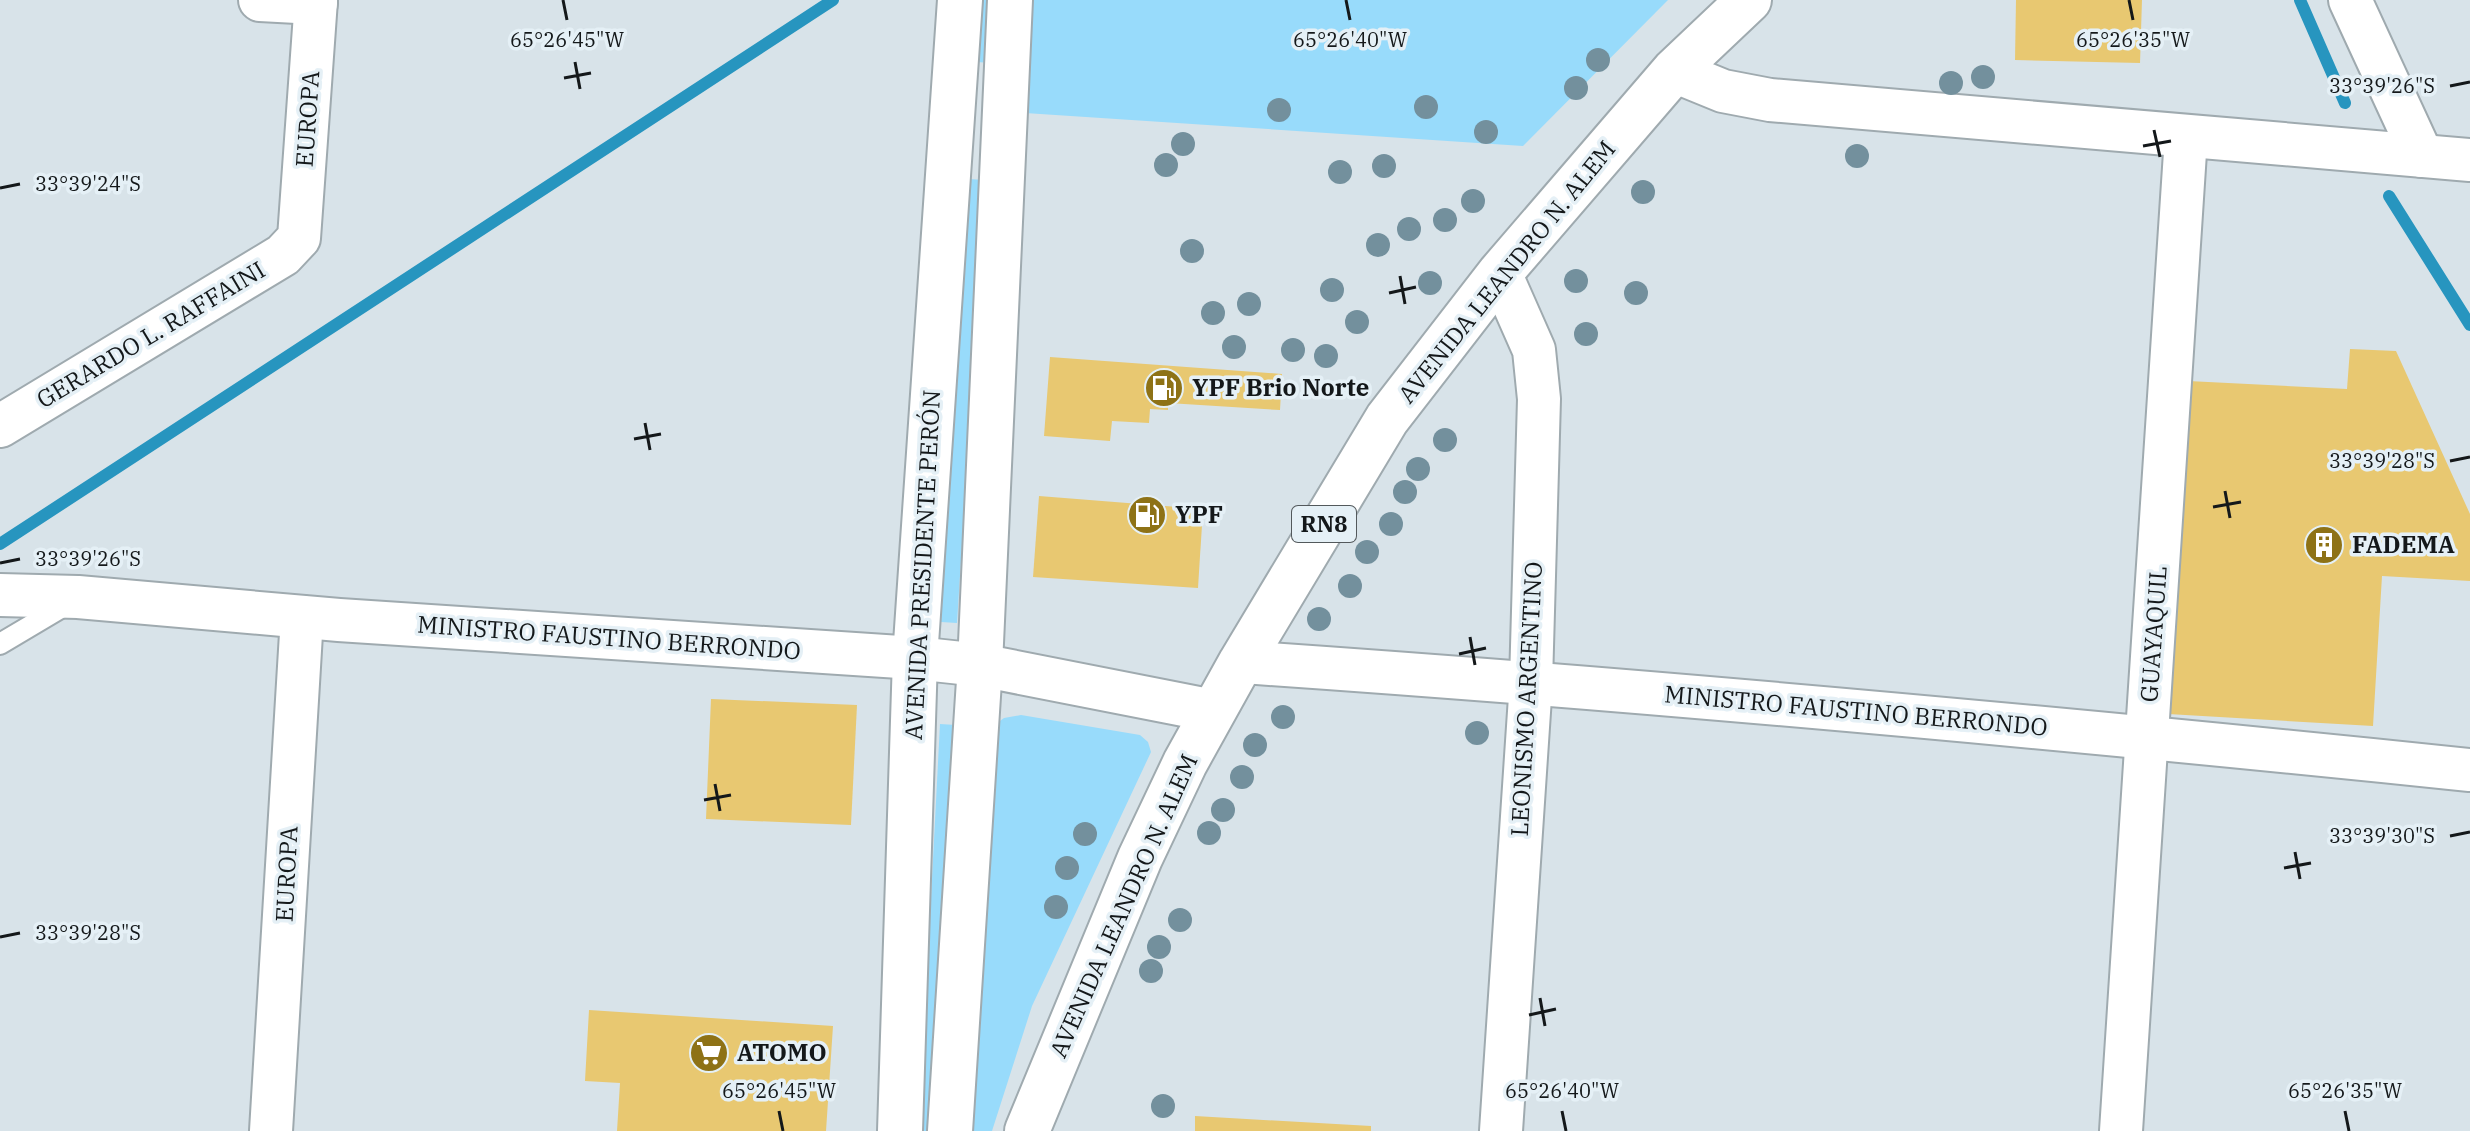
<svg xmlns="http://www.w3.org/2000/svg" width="2470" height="1131" font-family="'IBM Plex Serif',serif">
	<rect width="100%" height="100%" fill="#d8e3e9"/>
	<g fill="#98dbfb">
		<polygon points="979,0 993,0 991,63 977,62"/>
		<polygon points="1031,0 1668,0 1523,146 1025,113"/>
		<polygon points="969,179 985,180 957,623 941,622"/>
		<polygon points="1021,715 1140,735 1148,742 1151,752 1032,1006 992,1131 968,1131 993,726 1004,718"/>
		<polygon points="940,724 956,725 935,1131 919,1131"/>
	</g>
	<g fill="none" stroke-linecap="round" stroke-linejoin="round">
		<g stroke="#2795bf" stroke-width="12">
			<polyline points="2300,0 2345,103"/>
			<polyline points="2389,196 2470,325"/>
			<polyline points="0,544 833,0"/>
		</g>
	</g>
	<g fill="#e8c871">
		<polygon points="2016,0 2142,0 2140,63 2015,60"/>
		<polygon points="2350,349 2396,351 2470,514 2470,581 2382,576 2373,726 2168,714 2188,381 2347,389"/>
		<polygon points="1050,357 1282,374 1280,410 1168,403 1168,410 1150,409 1149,423 1112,421 1110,441 1044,436"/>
		<polygon points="1039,496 1203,509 1198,588 1033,577"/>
		<polygon points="711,699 857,705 851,825 706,819"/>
		<polygon points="589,1010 833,1026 826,1131 617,1131 620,1083 585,1081"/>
		<polygon points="1195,1116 1371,1126 1371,1131 1195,1131"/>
	</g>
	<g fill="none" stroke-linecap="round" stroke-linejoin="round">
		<g stroke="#9faaaf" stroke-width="24">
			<polyline id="service" points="0,644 69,603"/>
		</g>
		<g stroke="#9faaaf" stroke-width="46">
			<g id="minor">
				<polyline points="260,0 316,3"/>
				<polyline points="2350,0 2422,156"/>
				<polyline points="1674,71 1723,91 1770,100 2470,160"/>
				<polyline points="1500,273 1534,350 1539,399 1531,682 1501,1131"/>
				<polyline points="0,426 283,255 299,238 316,0"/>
				<polyline points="0,595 78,597 339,620 915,658 980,665 1214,711"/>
				<path d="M 1241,662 C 1652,690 2061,728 2470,770"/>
				<polyline points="271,1131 302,617"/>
				<polyline points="2121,1131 2186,137"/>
			</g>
		</g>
		<g stroke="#9faaaf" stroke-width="48">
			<g id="secondary">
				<polyline points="900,1131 915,658 960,0"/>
				<polyline points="950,1131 980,665 1010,0"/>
			</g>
		</g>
		<g stroke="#9faaaf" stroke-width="48">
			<polyline id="primary" points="1027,1131 1140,858 1185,763 1241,662 1387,419 1500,273 1674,71 1749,0"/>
		</g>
		<use href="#service" stroke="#fff" stroke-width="20"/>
		<use href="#minor" stroke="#fff" stroke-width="42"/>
		<use href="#secondary" stroke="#fff" stroke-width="44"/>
		<use href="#primary" stroke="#fff" stroke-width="44"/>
	</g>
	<g fill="#73909d">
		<circle cx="1598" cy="60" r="12"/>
		<circle cx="1983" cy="77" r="12"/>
		<circle cx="1951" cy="83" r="12"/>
		<circle cx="1576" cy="88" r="12"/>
		<circle cx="1426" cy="107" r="12"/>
		<circle cx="1279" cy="110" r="12"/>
		<circle cx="1486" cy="132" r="12"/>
		<circle cx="1183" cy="144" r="12"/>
		<circle cx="1857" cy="156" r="12"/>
		<circle cx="1166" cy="165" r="12"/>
		<circle cx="1384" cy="166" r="12"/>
		<circle cx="1340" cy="172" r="12"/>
		<circle cx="1643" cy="192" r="12"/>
		<circle cx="1473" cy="201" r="12"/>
		<circle cx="1445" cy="220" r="12"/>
		<circle cx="1409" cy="229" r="12"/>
		<circle cx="1378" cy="245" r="12"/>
		<circle cx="1192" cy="251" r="12"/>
		<circle cx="1576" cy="281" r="12"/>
		<circle cx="1430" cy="283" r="12"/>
		<circle cx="1332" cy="290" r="12"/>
		<circle cx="1636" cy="293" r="12"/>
		<circle cx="1249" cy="304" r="12"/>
		<circle cx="1213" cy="313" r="12"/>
		<circle cx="1357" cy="322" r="12"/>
		<circle cx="1586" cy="334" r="12"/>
		<circle cx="1234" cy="347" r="12"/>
		<circle cx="1293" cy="350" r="12"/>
		<circle cx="1326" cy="356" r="12"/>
		<circle cx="1445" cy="440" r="12"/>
		<circle cx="1418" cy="469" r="12"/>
		<circle cx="1405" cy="492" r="12"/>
		<circle cx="1391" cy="524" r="12"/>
		<circle cx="1367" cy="552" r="12"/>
		<circle cx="1350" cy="586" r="12"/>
		<circle cx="1319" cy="619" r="12"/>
		<circle cx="1283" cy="717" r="12"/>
		<circle cx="1477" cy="733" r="12"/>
		<circle cx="1255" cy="745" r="12"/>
		<circle cx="1242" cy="777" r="12"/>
		<circle cx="1223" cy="810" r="12"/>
		<circle cx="1209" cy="833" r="12"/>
		<circle cx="1085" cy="834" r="12"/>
		<circle cx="1067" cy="868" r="12"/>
		<circle cx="1056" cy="907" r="12"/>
		<circle cx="1180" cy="920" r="12"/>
		<circle cx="1159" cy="947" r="12"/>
		<circle cx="1151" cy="971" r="12"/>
		<circle cx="1163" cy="1106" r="12"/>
	</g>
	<path fill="none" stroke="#14181a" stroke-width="3" d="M 563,0 L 567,20M 1346,0 L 1350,20M 2129,0 L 2133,20M 575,62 L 580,89M 564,78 L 591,73M 2450,86 L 2470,82M 2154,130 L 2160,157M 2143,146 L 2171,141M 0,188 L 20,184M 1400,276 L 1405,304M 1389,293 L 1416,287M 645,423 L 650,450M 634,439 L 661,434M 2450,461 L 2470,457M 2225,491 L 2230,518M 2213,507 L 2241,502M 0,563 L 20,559M 1470,637 L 1475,665M 1459,654 L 1486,648M 715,784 L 720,811M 704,800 L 731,795M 2450,836 L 2470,832M 2295,852 L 2300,879M 2284,868 L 2311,863M 0,937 L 20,933M 1540,998 L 1545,1026M 1529,1015 L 1556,1009M 779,1111 L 783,1131M 1562,1111 L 1566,1131M 2345,1111 L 2349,1131"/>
	<defs>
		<g id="fuel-disc" transform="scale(2)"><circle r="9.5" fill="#8e7216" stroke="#e5f0f6"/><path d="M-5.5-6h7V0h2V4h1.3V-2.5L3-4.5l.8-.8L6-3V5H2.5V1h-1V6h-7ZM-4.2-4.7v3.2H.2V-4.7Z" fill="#fff"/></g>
		<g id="building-disc" transform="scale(2)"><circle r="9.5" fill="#8e7216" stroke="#e5f0f6"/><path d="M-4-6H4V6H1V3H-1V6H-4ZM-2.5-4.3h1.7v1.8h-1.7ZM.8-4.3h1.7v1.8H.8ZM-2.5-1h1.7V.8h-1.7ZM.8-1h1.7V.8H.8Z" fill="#fff"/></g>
		<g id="supermarket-disc" transform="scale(2)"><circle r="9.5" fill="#8e7216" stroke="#e5f0f6"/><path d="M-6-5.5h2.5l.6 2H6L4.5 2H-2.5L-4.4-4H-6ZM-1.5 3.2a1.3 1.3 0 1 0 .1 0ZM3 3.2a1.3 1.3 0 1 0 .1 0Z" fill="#fff"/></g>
	</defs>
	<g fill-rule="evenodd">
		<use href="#fuel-disc" x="1164" y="388"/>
		<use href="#fuel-disc" x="1147" y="515"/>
		<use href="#building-disc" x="2324" y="545"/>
		<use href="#supermarket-disc" x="709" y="1053"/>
	</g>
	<g text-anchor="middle" stroke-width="7" stroke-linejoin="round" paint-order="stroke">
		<rect fill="#e5f0f6" stroke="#53595c" stroke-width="2" x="1292" y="506" width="64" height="36" rx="6"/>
		<g font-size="22" font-weight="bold" fill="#14181a">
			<text x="1324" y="532">RN8</text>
		</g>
		<g font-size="24" fill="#14181a" stroke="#e5f0f6">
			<text transform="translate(308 119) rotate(-86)" y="8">EUROPA</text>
			<text transform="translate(1507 272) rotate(-51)" y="8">AVENIDA LEANDRO N. ALEM</text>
			<text transform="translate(151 335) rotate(-31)" y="8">GERARDO L. RAFFAINI</text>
			<text transform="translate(923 565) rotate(-87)" y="8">AVENIDA PRESIDENTE PERÓN</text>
			<text transform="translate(2154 634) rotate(-86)" y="8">GUAYAQUIL</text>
			<text transform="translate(609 638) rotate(4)" y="8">MINISTRO FAUSTINO BERRONDO</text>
			<text transform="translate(1527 699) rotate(-87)" y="8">LEONISMO ARGENTINO</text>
			<text transform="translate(1856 711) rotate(5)" y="8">MINISTRO FAUSTINO BERRONDO</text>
			<text transform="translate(287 874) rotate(-87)" y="8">EUROPA</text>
			<text transform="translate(1124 906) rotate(-66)" y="8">AVENIDA LEANDRO N. ALEM</text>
		</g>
		<g font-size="24" font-weight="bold" fill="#14181a" stroke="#e5f0f6" text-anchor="start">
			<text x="1192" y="396">YPF Brio Norte</text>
			<text x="1175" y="523">YPF</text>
			<text x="2352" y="553">FADEMA</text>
			<text x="737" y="1061">ATOMO</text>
		</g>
	</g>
	<g font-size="20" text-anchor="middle" fill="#14181a" stroke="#e5f0f6" stroke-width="7" stroke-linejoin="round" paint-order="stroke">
		<text x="567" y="47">65°26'45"W</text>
		<text x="1350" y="47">65°26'40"W</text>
		<text x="2133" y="47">65°26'35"W</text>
		<text x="2382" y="93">33°39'26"S</text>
		<text x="88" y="191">33°39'24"S</text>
		<text x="2382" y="468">33°39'28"S</text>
		<text x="88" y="566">33°39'26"S</text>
		<text x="2382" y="843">33°39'30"S</text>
		<text x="88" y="940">33°39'28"S</text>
		<text x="779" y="1098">65°26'45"W</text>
		<text x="1562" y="1098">65°26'40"W</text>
		<text x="2345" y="1098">65°26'35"W</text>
	</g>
</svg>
